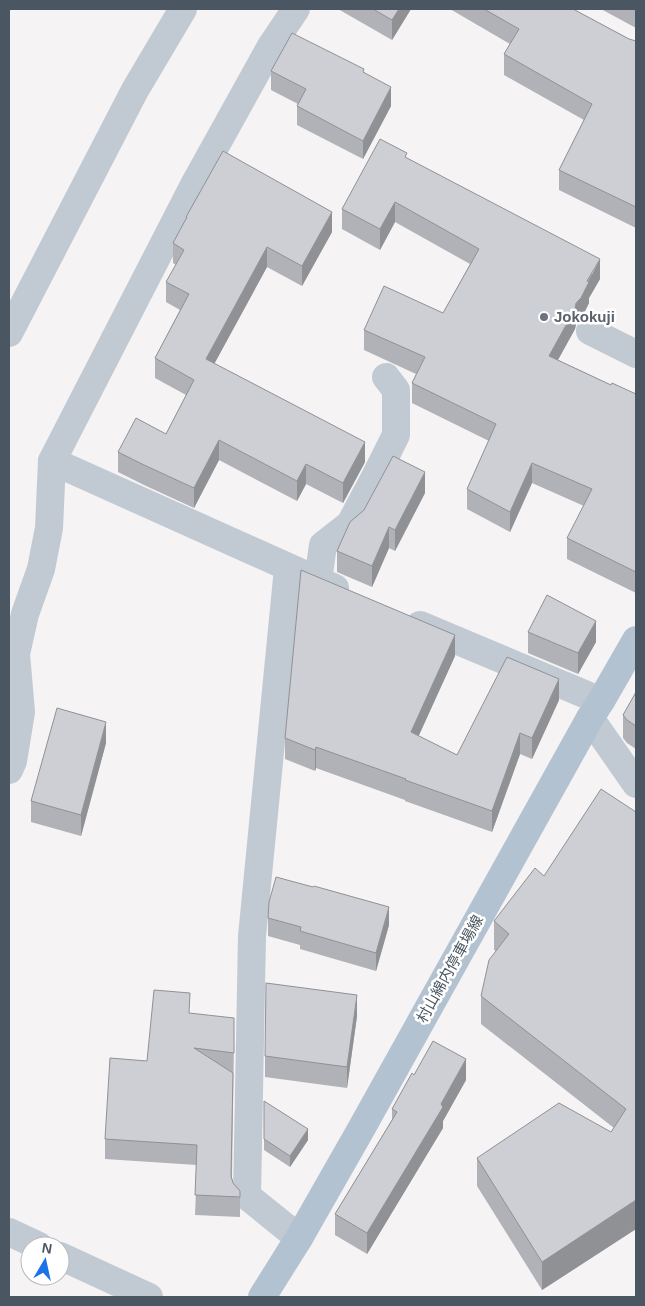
<svg xmlns="http://www.w3.org/2000/svg" width="645" height="1306" font-family="Helvetica,'Noto Sans JP',sans-serif">
	<rect width="100%" height="100%" fill="#f5f3f3"/>
	<g fill="none" stroke-linecap="round" stroke-linejoin="round">
		<g stroke="#c1cad2" stroke-width="28">
			<polyline points="296,9 271,46 195,183 52,461 335,588"/>
			<polyline points="590,331 636,354"/>
			<polyline points="9,333 135,90 183,9"/>
			<polyline points="288,568 252,936 247,1196 299,1238"/>
			<polyline points="318,581 323,545 350,524 376,475 396,435 396,390 386,377"/>
			<polyline points="420,625 601,701"/>
			<polyline points="590,718 636,784"/>
			<polyline points="9,770 13,761 21,712 16,654 25,614 41,569 49,528 52,461"/>
			<polyline points="9,1232 39,1246"/>
			<polyline points="60,1256 149,1297"/>
		</g>
		<polyline stroke="#b3c2d1" stroke-width="28" points="262,1297 299,1238 360,1131 590,718 601,701 636,640"/>
	</g>
	<g fill="#b0b2b7">
		<polygon points="338,9 411,9 392,40"/>
		<polygon points="450,9 573,9 629,39 636,41 636,228 559,190 559,170 584,120 504,75 504,54 510,44"/>
		<polygon points="601,9 636,9 636,28"/>
		<polygon points="271,71 364,72 391,106 363,159 297,125 297,106 298,104 271,90"/>
		<polygon points="407,158 600,279 589,298 589,303 581,319 576,324 575,329 558,360 611,385 636,394 636,593 567,559 567,538 584,506 532,483 510,532 467,509 467,489 489,441 412,403 412,383 416,374 364,350 364,330 443,313 470,264 395,222 380,250 342,229 342,209"/>
		<polygon points="186,217 332,232 302,286 267,267 214,364 365,462 343,503 306,484 297,501 219,460 194,508 144,485 118,472 118,452 166,434 186,395 155,378 155,358 180,310 166,302 166,282 176,265 173,263 173,243 186,219"/>
		<polygon points="425,493 395,551 389,548 372,587 337,572 337,551"/>
		<polygon points="528,632 596,642 578,674 528,653"/>
		<polygon points="455,656 418,736 457,755 559,700 532,759 520,754 492,832 405,801 405,800 316,768 315,771 285,759 285,738"/>
		<polygon points="636,692 636,749 627,743 623,738 623,715"/>
		<polygon points="106,743 81,836 31,822 31,801"/>
		<polygon points="636,812 636,1229 542,1290 477,1186 477,1158 611,1132 614,1128 481,1024 481,996 496,951 494,950 494,921 544,876"/>
		<polygon points="268,918 389,925 376,971 300,949 300,945 268,936"/>
		<polygon points="190,1013 234,1038 232,1177 233,1183 240,1191 240,1217 195,1215 197,1165 105,1159 105,1139"/>
		<polygon points="357,1016 347,1088 265,1077 265,1056"/>
		<polygon points="414,1075 466,1080 443,1121 443,1128 367,1254 335,1235 335,1214 392,1120 392,1109"/>
		<polygon points="264,1101 308,1140 290,1167 264,1150"/>
	</g>
	<g fill="#909195">
		<polygon points="399,9 411,9 392,40 392,20"/>
		<polygon points="391,87 391,106 363,159 363,141"/>
		<polygon points="395,202 395,222 380,250 380,229"/>
		<polygon points="332,212 332,232 302,286 302,266"/>
		<polygon points="267,247 267,267 206,379 206,359"/>
		<polygon points="600,259 600,279 589,298 589,303 581,319 576,324 575,329 549,376 549,356"/>
		<polygon points="219,440 219,460 194,508 194,488"/>
		<polygon points="365,442 365,462 343,503 343,483"/>
		<polygon points="532,463 532,483 510,532 510,512"/>
		<polygon points="306,464 306,484 297,501 297,481"/>
		<polygon points="425,472 425,493 395,551 395,530"/>
		<polygon points="389,527 389,548 372,587 372,566"/>
		<polygon points="596,621 596,642 578,674 578,653"/>
		<polygon points="455,635 455,656 411,753 411,732"/>
		<polygon points="559,679 559,700 532,759 532,738"/>
		<polygon points="106,722 106,743 81,836 81,815"/>
		<polygon points="520,733 520,754 492,832 492,811"/>
		<polygon points="316,747 316,768 315,771 315,750"/>
		<polygon points="389,907 389,925 376,971 376,953"/>
		<polygon points="357,995 357,1016 347,1088 347,1067"/>
		<polygon points="466,1059 466,1080 443,1121 443,1128 367,1254 367,1233"/>
		<polygon points="308,1129 308,1140 290,1167 290,1156"/>
		<polygon points="636,1200 636,1229 542,1290 542,1262"/>
	</g>
	<g fill="#cdcfd5" stroke="#909195">
		<polygon points="373,9 399,9 392,20"/>
		<polygon points="484,9 573,9 629,39 636,41 636,207 559,170 592,104 504,54 519,29"/>
		<polygon points="292,33 364,69 363,72 391,87 363,141 297,106 306,89 271,71"/>
		<polygon points="380,139 407,153 405,157 600,259 587,281 589,282 581,298 576,303 575,309 549,356 611,385 612,383 636,394 636,572 567,538 592,489 532,463 510,512 467,489 496,424 412,383 425,357 364,330 384,286 443,313 479,249 395,202 380,229 342,209"/>
		<polygon points="223,151 332,212 302,266 267,247 206,359 365,442 343,483 306,464 297,481 219,440 194,488 144,465 118,452 136,418 166,434 194,380 155,358 189,294 166,282 184,250 173,243 187,217 186,217"/>
		<polygon points="393,456 425,472 395,530 389,527 372,566 337,551 350,522 364,510"/>
		<polygon points="301,570 455,635 411,732 457,755 507,657 559,679 532,738 520,733 492,811 405,780 406,779 316,747 315,750 285,738"/>
		<polygon points="547,595 596,621 578,653 528,632"/>
		<polygon points="636,692 636,726 627,720 623,715"/>
		<polygon points="57,708 106,722 81,815 31,801"/>
		<polygon points="601,789 636,812 636,1200 542,1262 477,1158 559,1103 611,1132 626,1109 481,996 489,960 509,934 494,921 535,868 544,876"/>
		<polygon points="276,877 313,887 314,886 389,907 376,953 300,931 301,927 268,918 269,902"/>
		<polygon points="266,983 357,995 347,1067 265,1056"/>
		<polygon points="154,990 190,993 189,1013 234,1018 234,1053 194,1048 233,1073 231,1176 233,1183 240,1191 240,1197 195,1195 197,1145 105,1139 110,1058 147,1061"/>
		<polygon points="433,1041 466,1059 441,1104 443,1107 367,1233 335,1214 397,1112 392,1109 412,1073 414,1075"/>
		<polygon points="264,1101 308,1129 290,1156 264,1139"/>
	</g>
	<circle fill="#6b7280" stroke="#fff" stroke-width="2" cx="544" cy="317" r="5"/>
	<g text-anchor="middle" stroke-width="5" stroke-linejoin="round" paint-order="stroke">
		<g font-size="15" font-weight="bold" fill="#5b616d" stroke="#fff" text-anchor="start">
			<text x="554" y="322">Jokokuji</text>
		</g>
		<g font-size="15" fill="#4a5661" stroke="#fff">
			<text transform="translate(450 969) rotate(-61)" y="5">村山綿内停車場線</text>
		</g>
	</g>
	<rect width="645" height="1306" fill="none" stroke="#4a5661" stroke-width="20"/>
	<g transform="translate(45 1261) rotate(9)"><circle r="24" fill="#ffffff" stroke="#b7bbc0"/>
	<path d="M0-4L9 19L0 12L-9 19Z" fill="#1a73e8"/>
	<text y="-8" font-size="14" font-weight="bold" text-anchor="middle" fill="#4a5661">N</text>
	</g>
</svg>
